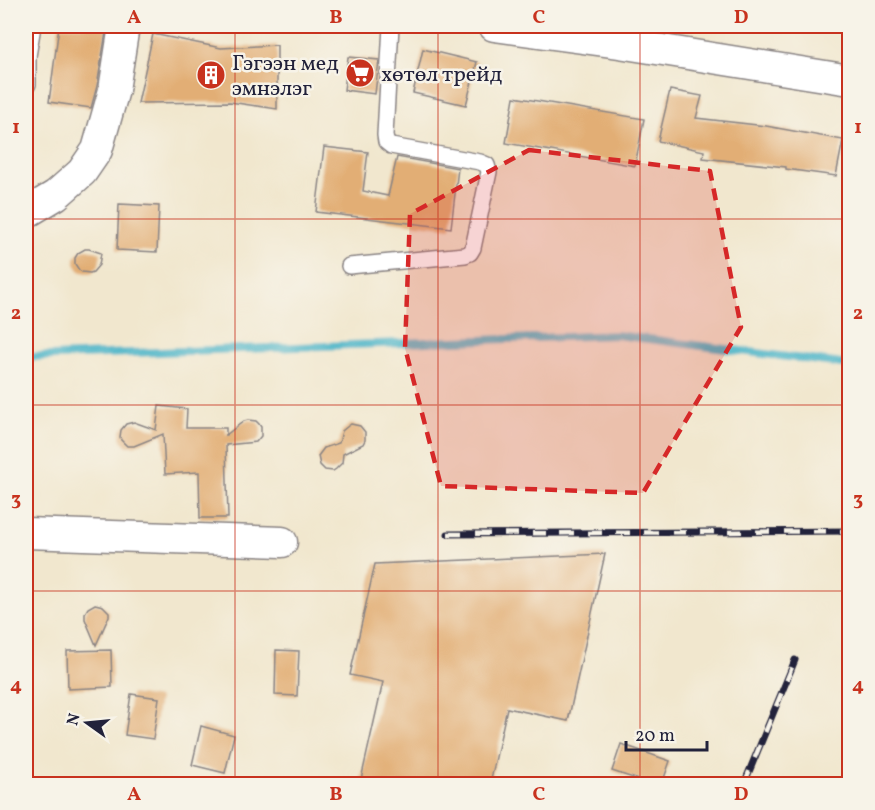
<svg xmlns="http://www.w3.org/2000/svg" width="875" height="810" font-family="Vollkorn,serif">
	<rect width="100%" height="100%" fill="#f7f3e8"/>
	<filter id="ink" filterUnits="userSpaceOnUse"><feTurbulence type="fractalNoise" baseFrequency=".0167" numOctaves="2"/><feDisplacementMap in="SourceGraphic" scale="12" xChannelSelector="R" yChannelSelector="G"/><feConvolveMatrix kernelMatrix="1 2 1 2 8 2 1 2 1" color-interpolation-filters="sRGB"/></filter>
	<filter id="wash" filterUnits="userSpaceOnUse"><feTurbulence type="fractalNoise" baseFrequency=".008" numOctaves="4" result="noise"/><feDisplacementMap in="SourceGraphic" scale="24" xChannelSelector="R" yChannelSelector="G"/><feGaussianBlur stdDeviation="1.35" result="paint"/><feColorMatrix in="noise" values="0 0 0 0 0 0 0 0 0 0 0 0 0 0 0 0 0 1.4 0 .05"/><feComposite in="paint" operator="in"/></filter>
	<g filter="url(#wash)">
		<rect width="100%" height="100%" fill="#f1e7ce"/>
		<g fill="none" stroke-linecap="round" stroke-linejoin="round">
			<polyline stroke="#49b4c7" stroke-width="8" points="26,357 617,335 850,365"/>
		</g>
		<g id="blocks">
			<g fill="#e2ae74">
				<polygon points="59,26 107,26 97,86 91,108 49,102"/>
				<polygon points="153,34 221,48 277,45 277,109 230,102 138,103"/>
				<polygon points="423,49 477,62 466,105 413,93"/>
				<polygon points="348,57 379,60 375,94 344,90"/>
				<polygon points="670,90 702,96 696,118 766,126 843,140 836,176 786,169 786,167 703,158 704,151 658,141"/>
				<polygon points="514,97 644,119 635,166 506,143"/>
				<polygon points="324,147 368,152 363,191 388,196 397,157 458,168 451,228 316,212"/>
				<polygon points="119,204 159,206 157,252 117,250"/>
				<polygon points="85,249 89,249 101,253 99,265 93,272 90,273 82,272 79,270 75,264 75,258 78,253"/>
				<polygon points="159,406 187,409 186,428 226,428 226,435 244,421 248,420 256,421 259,424 261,427 261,436 256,442 226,445 228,518 200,518 199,472 165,474 163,434 134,446 127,446 121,440 120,437 121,430 126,424 134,422 156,430"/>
				<polygon points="351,424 360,426 365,432 365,440 363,444 343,454 342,463 336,469 333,471 325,470 320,465 318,456 324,448 339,443 342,431 348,426"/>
				<polygon points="605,554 568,721 507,708 490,784 360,784 383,682 350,675 375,564"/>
				<polygon points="95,604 103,606 109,612 109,616 96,645 85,619 85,613 88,608"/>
				<polygon points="111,650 112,687 68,689 67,651"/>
				<polygon points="276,650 299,651 297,696 275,695"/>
				<polygon points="131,694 159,698 153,739 125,735"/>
				<polygon points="201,726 234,735 225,773 192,765"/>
				<polygon points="621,744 670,761 662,784 651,784 612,771"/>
			</g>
		</g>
	</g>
	<g filter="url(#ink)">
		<use href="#blocks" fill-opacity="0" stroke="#8a8484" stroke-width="1.5"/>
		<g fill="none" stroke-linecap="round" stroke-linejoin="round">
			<g stroke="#8a8484" stroke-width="18">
				<g id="lane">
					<polyline points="26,54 28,56 28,84 26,88"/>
					<polyline points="28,56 33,26"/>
					<polyline points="349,266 465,255 470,253 473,248 489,172 487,165 480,162 391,146 386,142 385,135 391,26"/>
				</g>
			</g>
			<g stroke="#8a8484" stroke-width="33">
				<g id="street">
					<polyline points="494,26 619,43 850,80"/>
					<polyline points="26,213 56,195 82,172 97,150 114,90 124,26"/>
					<polyline points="26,533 282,542"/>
				</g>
			</g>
			<use href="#lane" stroke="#fff" stroke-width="15"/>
			<use href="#street" stroke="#fff" stroke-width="30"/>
			<g stroke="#22223b" stroke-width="7">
				<g id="rail">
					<polyline points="448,534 850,531"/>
					<polyline points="744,784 795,660"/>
					<polyline points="843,784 850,778"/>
				</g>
			</g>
			<use href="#rail" stroke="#f7f3e8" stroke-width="4.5" stroke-dasharray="14" stroke-linecap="butt"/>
		</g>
	</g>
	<path fill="#d62828" fill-opacity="0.2" stroke="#d62828" stroke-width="4.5" stroke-dasharray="12 8" stroke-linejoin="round" d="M 529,150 L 710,171 L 741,327 L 643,493 L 441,486 L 405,348 L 410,214 Z"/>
	<path fill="none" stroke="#c8321e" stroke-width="1.5" stroke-opacity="0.55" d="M 235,26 L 235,784M 438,26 L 438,784M 640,26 L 640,784M 26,219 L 850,219M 26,405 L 850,405M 26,591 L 850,591"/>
	<defs>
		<g id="supermarket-disc" transform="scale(1.5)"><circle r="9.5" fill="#c8321e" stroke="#f7f3e8"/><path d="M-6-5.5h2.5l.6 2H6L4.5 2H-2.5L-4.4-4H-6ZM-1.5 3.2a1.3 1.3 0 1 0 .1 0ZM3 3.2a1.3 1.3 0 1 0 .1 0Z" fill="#fff"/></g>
		<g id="building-disc" transform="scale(1.5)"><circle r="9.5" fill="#c8321e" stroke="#f7f3e8"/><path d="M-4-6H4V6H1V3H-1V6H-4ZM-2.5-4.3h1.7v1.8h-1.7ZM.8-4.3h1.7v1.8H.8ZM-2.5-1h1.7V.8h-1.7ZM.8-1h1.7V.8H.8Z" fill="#fff"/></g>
	</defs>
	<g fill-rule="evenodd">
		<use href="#supermarket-disc" x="360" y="73"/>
		<use href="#building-disc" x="211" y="75"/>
	</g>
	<g text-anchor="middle" stroke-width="5" stroke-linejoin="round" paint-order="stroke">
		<g font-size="22" fill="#22223b" stroke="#f7f3e8" text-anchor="start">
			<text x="232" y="70">Гэгээн мед<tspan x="232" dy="25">эмнэлэг</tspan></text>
			<text x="381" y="81">хөтөл трейд</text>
		</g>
	</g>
	<rect width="875" height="810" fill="none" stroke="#f7f3e8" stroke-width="66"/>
	<g transform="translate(87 723) rotate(285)" stroke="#f7f3e8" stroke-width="4.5" paint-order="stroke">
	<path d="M0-4.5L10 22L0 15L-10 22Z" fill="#22223b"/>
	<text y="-9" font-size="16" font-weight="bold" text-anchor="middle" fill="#22223b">N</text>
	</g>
	<path d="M626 741v9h81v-9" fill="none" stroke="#22223b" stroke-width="3"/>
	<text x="635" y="741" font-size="18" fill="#22223b" stroke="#f7f3e8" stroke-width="4.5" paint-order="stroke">20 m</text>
	<rect x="33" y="33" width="809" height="744" fill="none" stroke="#c8321e" stroke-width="2"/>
	<g font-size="20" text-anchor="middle" font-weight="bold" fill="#c8321e">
		<text x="134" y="23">A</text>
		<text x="336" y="23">B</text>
		<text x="539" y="23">C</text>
		<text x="741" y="23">D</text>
		<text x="16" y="133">1</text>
		<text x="858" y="133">1</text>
		<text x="16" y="319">2</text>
		<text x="858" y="319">2</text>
		<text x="16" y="505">3</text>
		<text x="858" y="505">3</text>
		<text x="16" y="691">4</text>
		<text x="858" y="691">4</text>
		<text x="134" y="800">A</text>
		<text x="336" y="800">B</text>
		<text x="539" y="800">C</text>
		<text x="741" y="800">D</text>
	</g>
</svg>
